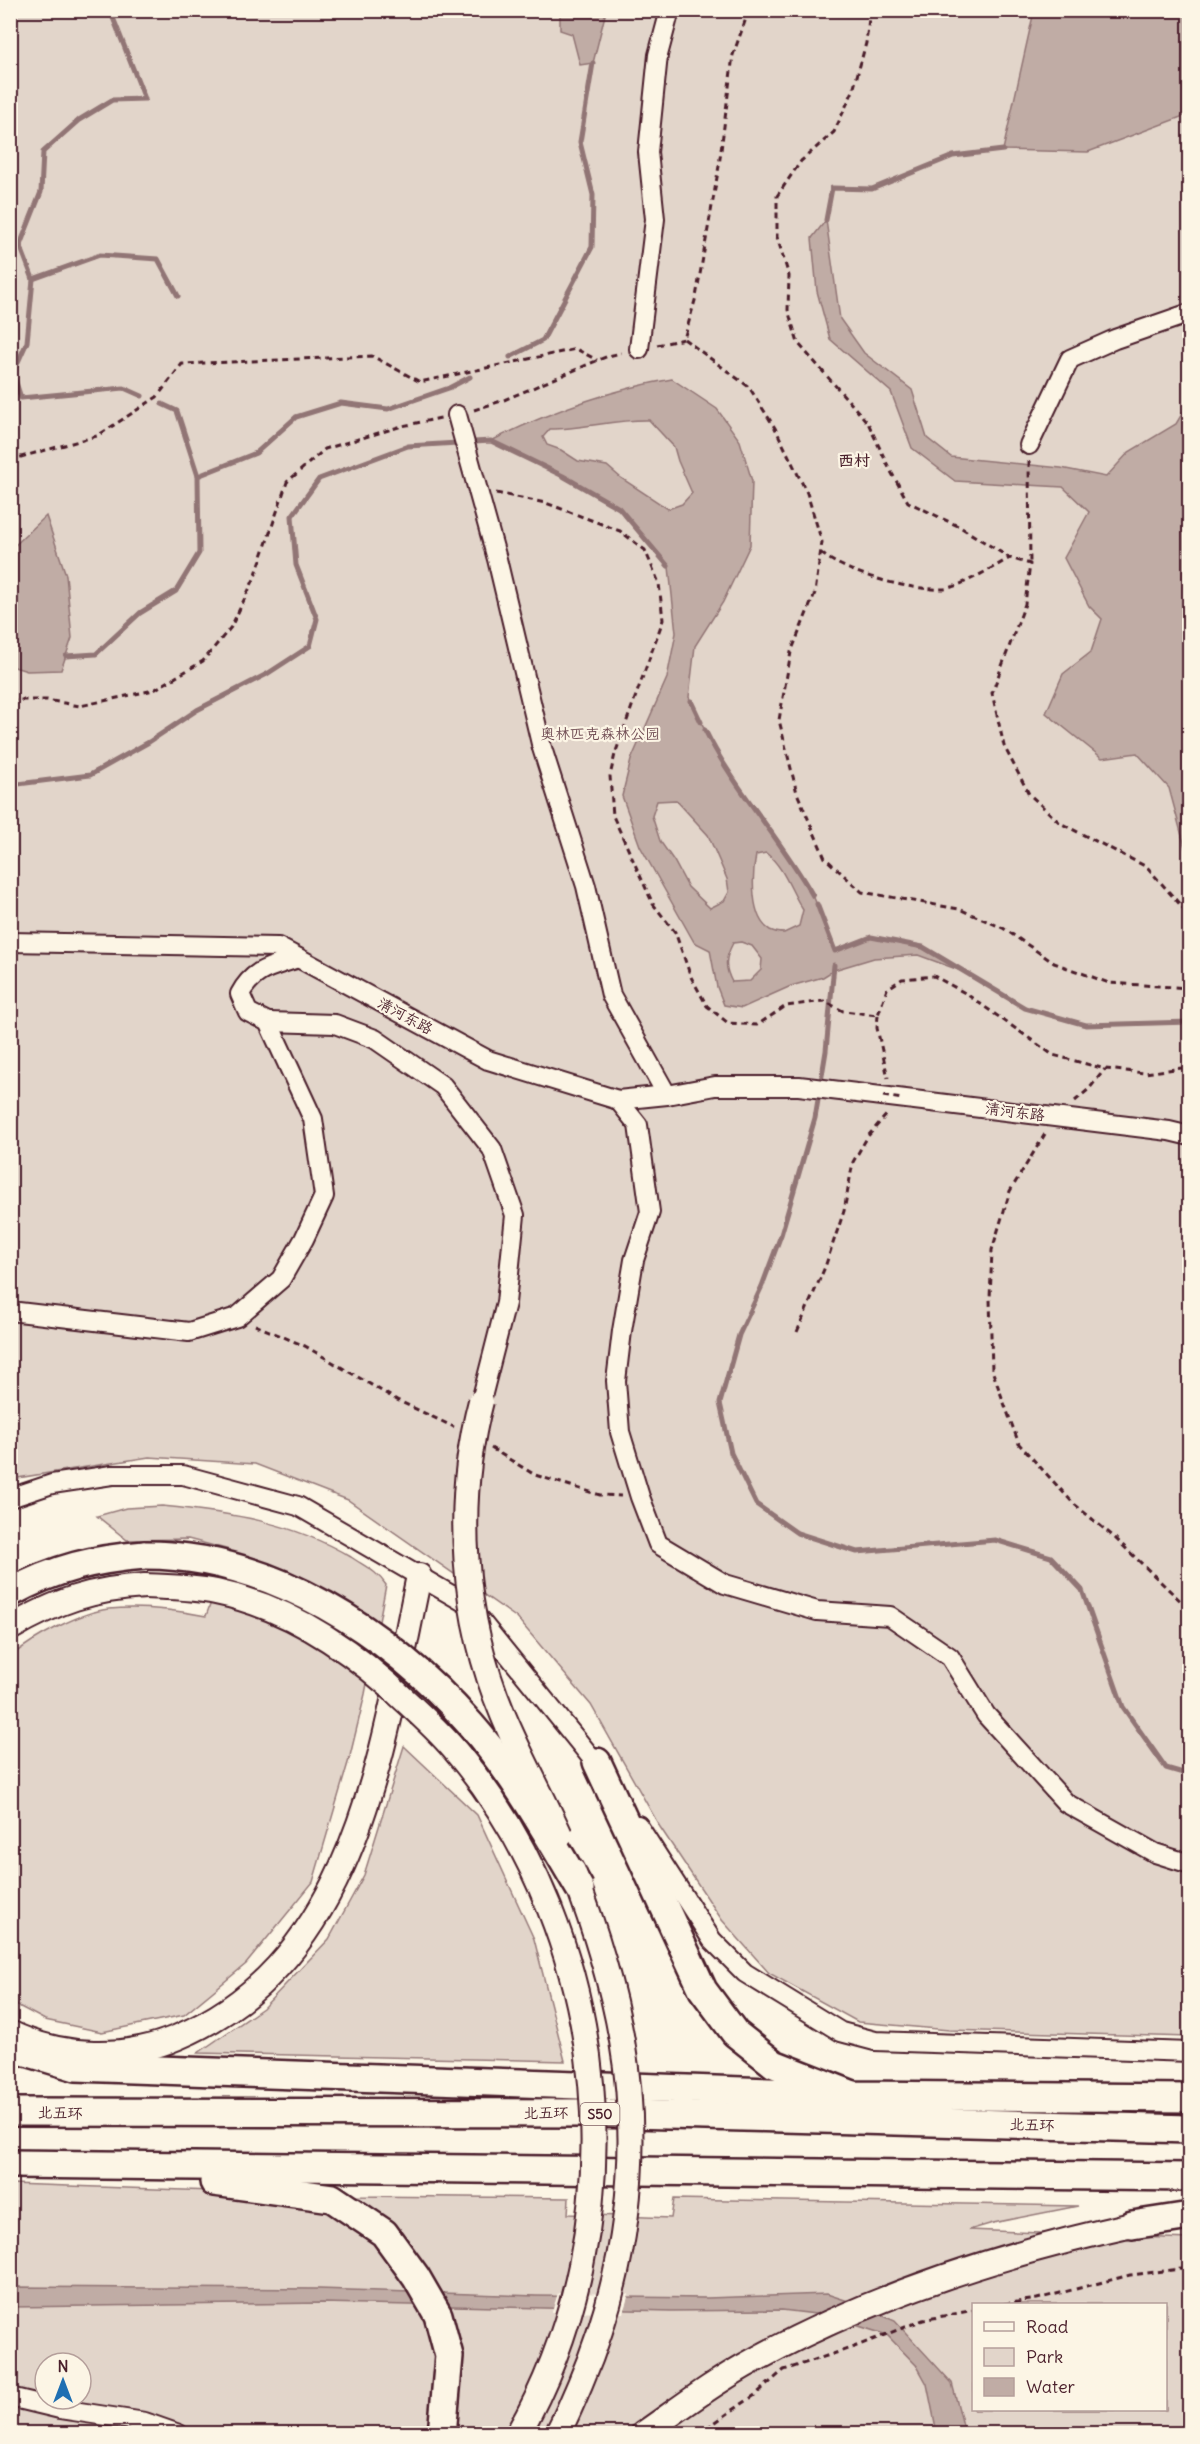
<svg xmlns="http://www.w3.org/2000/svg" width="1200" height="2444" font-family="Delius,'LXGW WenKai TC',sans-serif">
	<rect width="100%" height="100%" fill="#fcf5e5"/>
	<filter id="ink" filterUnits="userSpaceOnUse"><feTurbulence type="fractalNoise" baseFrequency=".0167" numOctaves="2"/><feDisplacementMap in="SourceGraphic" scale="12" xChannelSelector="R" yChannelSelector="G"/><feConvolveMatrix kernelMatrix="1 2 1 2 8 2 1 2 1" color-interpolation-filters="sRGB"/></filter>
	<g filter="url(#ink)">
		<g fill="#e2d5ca" stroke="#967a7a" stroke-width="1.5" fill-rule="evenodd">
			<polygon points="11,11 1189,11 1189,2037 949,2030 858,2022 769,1973 722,1920 660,1827 591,1705 517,1618 348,1500 255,1464 149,1457 11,1479"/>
			<path d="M 162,1506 C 231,1513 290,1521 351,1557 C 364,1566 377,1571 386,1585 L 365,1694 L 350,1756 L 313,1882 L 246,1964 L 184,2015 L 102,2032 L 45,2020 L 11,2002 L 10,1657 C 33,1638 80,1612 109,1609 C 141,1606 176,1610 206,1616 L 230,1550 L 188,1539 L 127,1540 L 97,1516 L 126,1508 Z"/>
			<polygon points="404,1746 477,1815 534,1939 565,2061 198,2053 263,2008 329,1939 364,1875"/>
			<path d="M 11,2184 L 353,2196 L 569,2198 L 568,2214 L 671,2218 L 674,2199 L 1078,2206 L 993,2223 L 969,2230 L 1189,2239 L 1189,2433 L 11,2434 ZM 974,2304 L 1166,2304 L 1166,2410 L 974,2410 ZM 45,2363 L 81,2363 L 81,2399 L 45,2399 Z"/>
		</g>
		<g fill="#c0aca5" stroke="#917474" stroke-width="1.5" fill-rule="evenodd">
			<polygon points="560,11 606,11 593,63 580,65 572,34 560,30"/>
			<polygon points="1034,11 1189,11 1189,114 1088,152 1003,150"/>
			<polygon points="826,220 840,319 864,353 912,390 927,438 951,457 1061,468 1106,477 1129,452 1176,424 1189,402 1189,862 1169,788 1137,753 1102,758 1046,713 1063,674 1091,652 1102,619 1089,606 1064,558 1089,512 1063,487 955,481 912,448 891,392 830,339 817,291 812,238"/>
			<path d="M 672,379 L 717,409 L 740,441 L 752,481 L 750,545 L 723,602 L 695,646 L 689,697 L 717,754 L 785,850 L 813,895 L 835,951 L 871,937 L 923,947 L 967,973 L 918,955 L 874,958 L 834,970 L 823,977 L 791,986 L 742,1008 L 724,1005 L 717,987 L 710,950 L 694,942 L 640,846 L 622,796 L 631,760 L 667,678 L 676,633 L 669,567 L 619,508 L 563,476 L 491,441 C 549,412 608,390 672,379 ZM 649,420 L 674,447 L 678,461 L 692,493 L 682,504 L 668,509 L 621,478 L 607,466 L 578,461 L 561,450 L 547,445 L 543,437 L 550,429 C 584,429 615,419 649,420 ZM 676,800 L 708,835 L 727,879 L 729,892 L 724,901 L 710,908 L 688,887 L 674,861 L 660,841 L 652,816 L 657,801 ZM 766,853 C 785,868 790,890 803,910 L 799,926 L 784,933 C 781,933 774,932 770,930 C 750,918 752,875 756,855 ZM 741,942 L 752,946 L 762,959 L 761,970 L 750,981 L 732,982 C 724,967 725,958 733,943 Z"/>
			<polygon points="46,516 66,575 72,638 61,670 27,671 11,666 11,549"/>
			<polygon points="11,2287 319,2289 536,2296 707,2298 827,2294 854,2303 895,2321 952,2383 965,2433 937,2433 927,2384 917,2366 887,2335 824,2315 782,2310 671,2311 323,2303 11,2307"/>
		</g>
		<polygon fill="#fcf5e5" points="558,2293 629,2294 623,2313 552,2312"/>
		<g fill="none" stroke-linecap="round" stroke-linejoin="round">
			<g stroke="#917474" stroke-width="5">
				<polyline points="826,220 832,188 872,189 953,156 1003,150"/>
				<polyline points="10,242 20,245 33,279 27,342 13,373 21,398 124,388 142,396"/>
				<polyline points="20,245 41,192 43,152 79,120 112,100 145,99 110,10"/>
				<polyline points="33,279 100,255 158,259 178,296"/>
				<polyline points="510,357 543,340 592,247 593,195 580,142 593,63"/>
				<polyline points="162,404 177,411 198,476"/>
				<polyline points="66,656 96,654 140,613 176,591 199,553 198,476 256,453 296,417 341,403 388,409 449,388 470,377"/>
				<polyline points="691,701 701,722"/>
				<path d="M 705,730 C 734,789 781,839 813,896"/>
				<polyline points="10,785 90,775 149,742 197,710 267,674 310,646 317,619 296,565 292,516 319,479 408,446 491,441 563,476 619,508 668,566"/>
				<polyline points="817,904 835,951 871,937 923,947 1025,1008 1086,1025 1190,1022"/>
				<polyline points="834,965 826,1051 815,1118 781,1235 762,1286 739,1335 720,1403 731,1453 756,1504 797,1533 857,1552 995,1540 1051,1557 1082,1590 1123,1707 1166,1768 1190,1775"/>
			</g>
			<g stroke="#4a1f2b" stroke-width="22">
				<g id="minor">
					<polyline points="639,349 655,219 648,152 658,55 670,10"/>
					<polyline points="457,415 497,559 542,748 586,886 611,995 667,1095"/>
					<polyline points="1029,445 1070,359 1115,339 1190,313"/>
					<polyline points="10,942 278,947 488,1060 618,1100 667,1095 715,1086 799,1086 1169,1131 1190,1136"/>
					<polyline points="268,1022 335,1024 375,1039 443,1086 492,1149 515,1215 506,1303 481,1401"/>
					<polyline points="618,1100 638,1125 650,1212 634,1260 622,1331 616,1381 620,1432 640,1497 658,1544 725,1584 817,1611 890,1616 950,1657 986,1715 1066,1803 1155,1853 1190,1864"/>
					<path d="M 10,1311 L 189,1332 L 237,1317 L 281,1279 L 304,1239 L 324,1196 L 313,1119 L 268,1022 L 248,1012 L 240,994 C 254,968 272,967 298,958"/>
					<polyline points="10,1498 52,1484 112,1475 183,1475 298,1506 467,1604 603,1772"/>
					<polyline points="638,1825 712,1940 745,1973 841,2032 875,2041 1190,2052"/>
					<polyline points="10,2397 60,2409 145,2422 179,2434"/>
				</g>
			</g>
			<g stroke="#4a1f2b" stroke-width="28">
				<g id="major">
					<path d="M 10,1628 C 57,1601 91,1589 145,1586"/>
					<path d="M 10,2033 C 62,2058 125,2060 178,2037 C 358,1961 383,1745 419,1576"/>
					<path d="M 643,2434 C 679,2409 714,2382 753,2361 C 870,2296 1001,2254 1132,2225"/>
				</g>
			</g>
			<g stroke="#4a1f2b" stroke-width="32">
				<g id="highway">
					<path d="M 10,1593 C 55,1568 95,1559 145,1555"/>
					<polyline points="597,1762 703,1990 735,2033 774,2064 853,2095 1190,2098"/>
					<polyline points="10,2047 76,2067 853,2095"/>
					<polyline points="10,2112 593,2113 1190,2129"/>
					<polyline points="10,2164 1190,2177"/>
					<polyline points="214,2182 332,2198 384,2233 416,2277 438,2315 449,2356 442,2434"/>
					<polyline points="1132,2225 1190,2216"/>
				</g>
			</g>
			<g stroke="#4a1f2b" stroke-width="3" stroke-dasharray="6 4.5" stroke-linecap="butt">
				<polyline points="870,10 866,43 853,91 834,132 801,161 777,196 777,237 789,276 788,310 798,343 868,423 889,468 908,502 960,527 1010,558 1030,564 1025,604 992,693 1004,746 1029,794 1060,823 1147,867 1190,916"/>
				<polyline points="684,339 749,387 775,428 807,493 822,542 815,593 791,652 779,720 797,793 825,858 862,892 959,909 1003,928 1054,963 1109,983 1190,988"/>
				<polyline points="657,345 684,339 696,297 719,166 733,55 749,10"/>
				<polyline points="474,410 504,400 608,356 621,353"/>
				<polyline points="10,460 97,436 157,397 182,364 372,356 420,382 576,349 597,360"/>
				<polyline points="1029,461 1030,564"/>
				<polyline points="496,493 546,503 620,531 645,550 659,583 663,620 615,754 610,776 613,816 653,904 675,932 691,977 707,1006 728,1023 757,1025 786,1006 824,1001 843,1011 878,1015 887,989 902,979 934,976 965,993 1053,1055 1105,1069 1145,1073 1190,1067"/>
				<path d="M 821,553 C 845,573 910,591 943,589 C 959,588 995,566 1010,558"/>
				<polyline points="10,700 47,700 80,706 154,690 203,661 231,627 255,577 287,482 325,449 402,426 441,418"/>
				<polyline points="878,1015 877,1028 888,1078"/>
				<polyline points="1075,1101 1089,1089 1105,1069"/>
				<polyline points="1045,1134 1010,1191 992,1250 990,1299 992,1370 1019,1444 1073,1503 1114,1537 1190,1610"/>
				<polyline points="255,1325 305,1346 397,1400 454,1427"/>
				<polyline points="797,1332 825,1267 844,1211 853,1162 868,1136 888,1113"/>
				<polyline points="491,1448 535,1475 600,1495 621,1496"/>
				<polyline points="1004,2304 1037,2299 1130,2275 1190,2268"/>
				<polyline points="698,2434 755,2395 784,2370 854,2347 923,2320 974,2310"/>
			</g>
			<use href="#minor" stroke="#fcf5e5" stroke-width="18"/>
			<use href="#major" stroke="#fcf5e5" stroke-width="24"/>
			<use href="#highway" stroke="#fcf5e5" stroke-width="27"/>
			<g stroke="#4a1f2b" stroke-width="28" stroke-linecap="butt">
				<g id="major-bridge">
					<path d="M 481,1401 C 454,1503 462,1618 503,1715 C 520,1756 542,1795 560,1835"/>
					<path d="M 145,1586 C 168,1587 193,1587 216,1592 C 290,1607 354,1651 408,1703 C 425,1719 443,1735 458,1754 C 613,1939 638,2224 518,2434"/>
					<path d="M 557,2434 C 566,2418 573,2400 580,2384 C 626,2277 642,2156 622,2041 C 612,1982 594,1926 573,1871"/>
				</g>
			</g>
			<g stroke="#4a1f2b" stroke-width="32" stroke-linecap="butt">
				<path id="highway-bridge" d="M 145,1555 C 272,1555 390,1633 471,1725 C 514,1774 547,1833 580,1889"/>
			</g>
			<polyline stroke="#4a1f2b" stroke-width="3" stroke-dasharray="6 4.5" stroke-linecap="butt" points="883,1096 902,1099"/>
			<use href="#major-bridge" stroke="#fcf5e5" stroke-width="24"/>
			<use href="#highway-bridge" stroke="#fcf5e5" stroke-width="27"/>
		</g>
	</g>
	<g text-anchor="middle" stroke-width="4.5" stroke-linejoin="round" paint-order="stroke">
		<rect fill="#fcf5e5" stroke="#7f5f63" stroke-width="1.5" x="580.5" y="2103" width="39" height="22" rx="4.5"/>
		<g font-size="14" font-weight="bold" fill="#4a1f2b">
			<text x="600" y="2119">S50</text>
		</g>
		<g font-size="15" fill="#704c53" stroke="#fcf5e5">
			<text x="600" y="739">奥林匹克森林公园</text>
		</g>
		<g font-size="15" fill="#4a1f2b" stroke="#fcf5e5">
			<text transform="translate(405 1016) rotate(28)" y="5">清河东路</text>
			<text transform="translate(1015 1112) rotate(7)" y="5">清河东路</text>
			<text transform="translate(60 2113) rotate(1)" y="5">北五环</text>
			<text x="546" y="2118">北五环</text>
			<text transform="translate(1032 2125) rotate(2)" y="5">北五环</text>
		</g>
		<g font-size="16" font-weight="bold" fill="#4a1f2b" stroke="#fcf5e5">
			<text x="854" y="466">西村</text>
		</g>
	</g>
	<rect width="1200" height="2444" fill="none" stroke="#fcf5e5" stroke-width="36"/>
	<rect x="18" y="18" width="1164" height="2408" fill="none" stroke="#4a1f2b" stroke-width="2" filter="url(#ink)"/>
	<rect x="972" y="2303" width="195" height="108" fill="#fcf5e5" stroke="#b59f9b" stroke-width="1.5"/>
	<rect x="984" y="2322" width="30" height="9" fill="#fcf5e5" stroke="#b59f9b" stroke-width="1.5"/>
	<text x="1026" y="2333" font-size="18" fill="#4a1f2b">Road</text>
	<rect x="984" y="2348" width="30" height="18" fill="#e2d5ca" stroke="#b59f9b" stroke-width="1.5"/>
	<text x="1026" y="2363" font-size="18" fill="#4a1f2b">Park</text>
	<rect x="984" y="2378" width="30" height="18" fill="#c0aca5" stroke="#b59f9b" stroke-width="1.5"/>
	<text x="1026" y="2393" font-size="18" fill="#4a1f2b">Water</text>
	<g transform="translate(63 2381)"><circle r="28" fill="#fcf5e5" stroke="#b59f9b" stroke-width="1.5"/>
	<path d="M0-4.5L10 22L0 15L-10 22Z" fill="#1f6fb2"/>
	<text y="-9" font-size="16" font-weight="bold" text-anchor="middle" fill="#4a1f2b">N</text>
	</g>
</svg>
